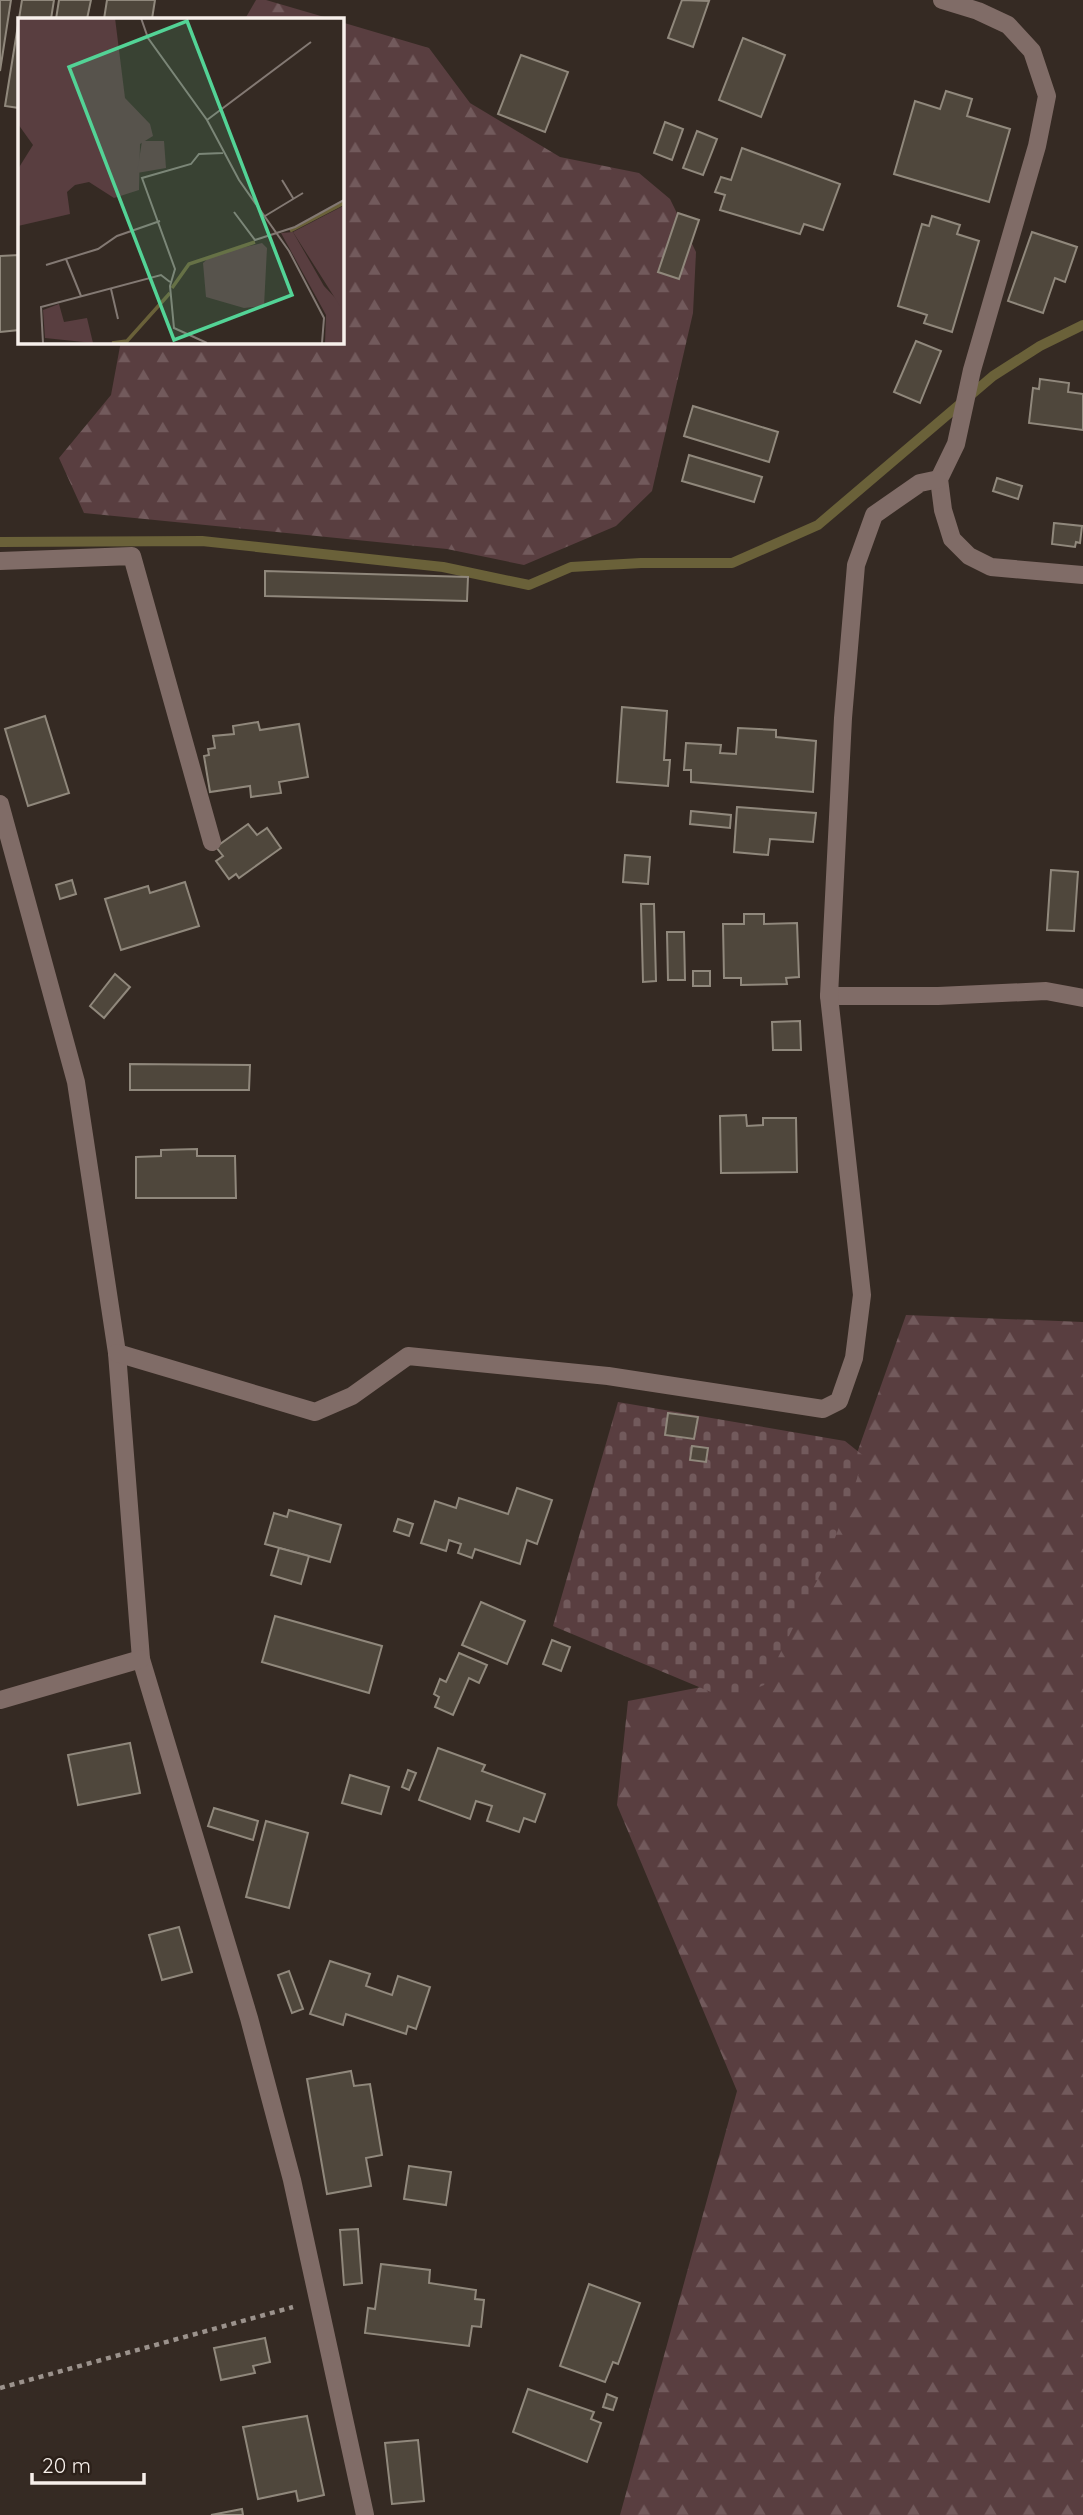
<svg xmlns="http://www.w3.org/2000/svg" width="1083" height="2515" font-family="Quicksand,sans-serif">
	<defs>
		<pattern id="forest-firs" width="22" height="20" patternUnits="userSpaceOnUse" patternTransform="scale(1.75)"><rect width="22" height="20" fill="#593e40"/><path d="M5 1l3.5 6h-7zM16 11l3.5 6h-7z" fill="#725a5c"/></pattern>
		<pattern id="cemetery-stones" width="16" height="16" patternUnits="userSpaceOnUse" patternTransform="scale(1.75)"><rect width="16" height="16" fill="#593e40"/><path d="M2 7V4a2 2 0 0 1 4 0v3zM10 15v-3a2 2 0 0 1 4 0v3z" fill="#725a5c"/></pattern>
	</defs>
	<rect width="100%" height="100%" fill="#352a23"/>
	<g fill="url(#forest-firs)">
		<polygon points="256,0 266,0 331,19 245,19"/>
		<polygon points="341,22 429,48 470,103 560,157 639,173 670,199 696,252 693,313 652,491 616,526 524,565 447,549 84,513 59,458 111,395 121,341 341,341"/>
		<polygon points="906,1315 1083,1322 1083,2515 620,2515 737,2091 617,1805 628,1701 754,1677 824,1546"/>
	</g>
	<polygon fill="url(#cemetery-stones)" points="618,1402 845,1441 865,1457 825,1565 764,1685 730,1700 553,1626"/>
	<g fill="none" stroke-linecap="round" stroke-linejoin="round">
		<polyline stroke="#6a6139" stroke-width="10" points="0,542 202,541 443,567 529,585 571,567 641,563 732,563 818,525 993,376 1040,346 1083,325"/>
	</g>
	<g fill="#4f473c" stroke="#90887c" stroke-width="2">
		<polygon points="0,0 11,0 0,71"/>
		<polygon points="22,0 54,0 51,19 19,19 19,108 5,106"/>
		<polygon points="59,0 91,0 87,19 56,19"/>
		<polygon points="107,0 155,0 152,19 104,19"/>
		<polygon points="682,0 709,1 693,47 668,38"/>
		<polygon points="743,38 785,55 761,117 719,100"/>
		<polygon points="521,55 568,72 545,132 498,114"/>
		<polygon points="946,91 972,99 967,116 1010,129 989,202 894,174 915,101 940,109"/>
		<polygon points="665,122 683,129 672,160 654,153"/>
		<polygon points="697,131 717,139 703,175 683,168"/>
		<polygon points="742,148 840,184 823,230 804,224 800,234 720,210 725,195 715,192 721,177 731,180"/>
		<polygon points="678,213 699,220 679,279 658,272"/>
		<polygon points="932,216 960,225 957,234 979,241 952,332 924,323 927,315 898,306 922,224 929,226"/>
		<polygon points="1032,232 1077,247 1065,282 1055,278 1043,313 1008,301"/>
		<polygon points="19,255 19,330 0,332 0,256"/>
		<polygon points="916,341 941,351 920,403 894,392"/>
		<polygon points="1040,379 1069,383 1068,392 1083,394 1083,430 1029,423 1033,388 1039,389"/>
		<polygon points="693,406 778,432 769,462 684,436"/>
		<polygon points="689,455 762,477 754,502 682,481"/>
		<polygon points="997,478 1022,486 1018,499 993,491"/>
		<polygon points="1054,523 1082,526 1080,543 1076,542 1075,547 1052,544"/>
		<polygon points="265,571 468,577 467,601 265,596"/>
		<polygon points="622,707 667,711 664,760 670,760 668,786 617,782"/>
		<polygon points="45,716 69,793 28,806 5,729"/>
		<polygon points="258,722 260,730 299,724 308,777 279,782 281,793 251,797 250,786 210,792 204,756 209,755 208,749 215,748 213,736 234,734 233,726"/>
		<polygon points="738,728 776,730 776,737 816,741 813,792 691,782 691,770 684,770 686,743 721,745 720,753 736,754"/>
		<polygon points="737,807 816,813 813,842 770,839 768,855 734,852"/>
		<polygon points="691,811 731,815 730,828 690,824"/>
		<polygon points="248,824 257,835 267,828 281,848 239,878 236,874 229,879 216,861 223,856 216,847"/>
		<polygon points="625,855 650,857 648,884 623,882"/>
		<polygon points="1051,870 1078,872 1074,931 1047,930"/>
		<polygon points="72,880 76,894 60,899 56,885"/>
		<polygon points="185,882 199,926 121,950 105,899 148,886 150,893"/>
		<polygon points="641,904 654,904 656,981 643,982"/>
		<polygon points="744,914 764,914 764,924 797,923 799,977 786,978 787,984 741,985 741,978 724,978 723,924 744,924"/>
		<polygon points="667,932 684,932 685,980 668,980"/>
		<rect x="693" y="971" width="17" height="15"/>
		<polygon points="115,974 130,987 104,1018 90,1006"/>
		<polygon points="800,1021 801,1050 773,1050 772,1022"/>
		<polygon points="130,1064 250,1065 249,1090 130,1090"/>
		<polygon points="746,1115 747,1126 763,1125 763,1118 796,1118 797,1172 721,1173 720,1116"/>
		<polygon points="197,1149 197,1156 235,1156 236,1198 136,1198 136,1157 161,1156 161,1150"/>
		<polygon points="668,1413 698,1417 694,1439 665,1435"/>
		<polygon points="692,1446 708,1448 706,1462 690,1460"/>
		<polygon points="517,1488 552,1500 537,1544 527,1540 520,1564 475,1549 472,1558 458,1553 461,1544 449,1540 446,1551 421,1543 435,1501 456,1508 459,1498 508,1514"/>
		<polygon points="289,1510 341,1525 330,1562 265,1544 274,1513 287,1517"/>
		<polygon points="398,1519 413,1524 409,1536 394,1531"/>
		<polygon points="279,1548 309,1556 301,1584 271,1575"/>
		<polygon points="481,1602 525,1621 507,1664 462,1645"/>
		<polygon points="275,1616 382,1646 369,1693 262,1662"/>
		<polygon points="552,1640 570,1647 561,1671 543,1664"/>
		<polygon points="459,1653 487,1665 479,1683 469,1678 453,1715 435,1707 439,1697 434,1694 440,1679 446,1682"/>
		<polygon points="130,1743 140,1793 78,1805 68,1755"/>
		<polygon points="438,1748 485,1765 482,1771 545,1794 535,1822 524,1818 519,1832 487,1821 492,1806 476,1801 470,1819 419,1800"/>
		<polygon points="408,1770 416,1773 409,1790 402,1787"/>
		<polygon points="350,1775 389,1787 381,1814 342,1803"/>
		<polygon points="214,1808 258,1821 253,1840 208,1826"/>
		<polygon points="266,1821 308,1833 289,1908 246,1897"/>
		<polygon points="179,1927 192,1972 162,1980 149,1935"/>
		<polygon points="330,1961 370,1974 366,1986 392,1995 398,1976 430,1987 416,2029 408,2026 406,2034 346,2014 343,2025 310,2014"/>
		<polygon points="289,1971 303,2009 292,2013 278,1975"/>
		<polygon points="351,2071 354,2086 370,2084 382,2155 366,2158 371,2186 327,2194 307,2079"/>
		<polygon points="409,2166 451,2172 446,2205 404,2199"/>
		<polygon points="358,2229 362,2283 344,2285 340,2230"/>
		<polygon points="381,2264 430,2270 429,2283 476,2290 475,2299 484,2300 481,2327 472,2326 469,2346 365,2333 368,2308 375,2309"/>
		<polygon points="589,2284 640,2303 618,2364 613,2362 605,2382 560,2366"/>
		<polygon points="265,2338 270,2362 253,2366 255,2373 221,2380 214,2348"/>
		<polygon points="528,2389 594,2412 591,2419 601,2423 587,2462 513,2432"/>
		<polygon points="607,2394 617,2398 613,2410 603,2407"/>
		<polygon points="307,2416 324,2495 298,2501 296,2491 258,2499 243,2427"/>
		<polygon points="418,2440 424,2501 392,2504 385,2443"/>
		<polygon points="242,2509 243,2515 211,2515"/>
	</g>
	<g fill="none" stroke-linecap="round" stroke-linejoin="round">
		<polyline stroke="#9b928c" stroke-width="4.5" stroke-dasharray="5 5" stroke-linecap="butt" points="0,2388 293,2307"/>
		<g stroke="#806c67" stroke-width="18">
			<polyline points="942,0 978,11 1008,25 1032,51 1047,96 1037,146 972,370 956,444 939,479 943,510 952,539 969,556 991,567 1083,575"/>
			<polyline points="0,561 132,556 212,842"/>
			<polyline points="0,804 76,1082 117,1353 141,1659 249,2018 292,2180 365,2515"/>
			<polyline points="829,996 938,996 1046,991 1083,998"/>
			<polyline points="117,1353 315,1412 352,1396 408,1356 608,1376 823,1409 839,1401 854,1358 862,1295 829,996 843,718 856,565 874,515 920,483 939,479"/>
			<polyline points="0,1700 141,1659"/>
		</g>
	</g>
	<g transform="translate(18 18)">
		<rect width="326" height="326" fill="#352a23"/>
		<path d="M 275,214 L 306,268 L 325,288 L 325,325 L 307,325 L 308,297 L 263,215 ZM 41,286 L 46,304 L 69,300 L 75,325 L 27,320 L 25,292 Z" fill="#593e40"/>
		<path d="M 0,0 L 97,0 L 107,80 L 132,106 L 135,118 L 122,126 L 121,172 L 96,180 L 71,164 L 57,167 L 49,174 L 52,196 L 0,208 L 0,151 L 15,127 L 0,106 ZM 325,188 L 326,288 L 322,288 L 275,214 ZM 244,225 L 249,230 L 246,288 L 226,290 L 188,279 L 185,245 L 194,237 Z" fill="#593e40"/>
		<path d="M 124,123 L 146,123 L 148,150 L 119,155 Z" fill="#593e40"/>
		<path fill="none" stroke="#6a6139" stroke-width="3.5" d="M 272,213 L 326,185M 154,270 L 171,246 L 237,224M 94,325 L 109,323 L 152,275"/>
		<path fill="none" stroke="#837973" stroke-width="2" d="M 123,0 L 130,20 L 189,102 L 221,162 L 271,233 L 306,300 L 304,325M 189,102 L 293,24M 264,162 L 275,180M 216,194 L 237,222 L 277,209 L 326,182M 247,198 L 285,175M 48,241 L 63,278M 28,247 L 80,231 L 99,218 L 142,203M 93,271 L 100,301M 25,325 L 23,289 L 143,257 L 152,264M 189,325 L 156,310 L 152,268 L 157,251 L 124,160 L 173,146 L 181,136 L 205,135"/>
		<path fill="#53d396" fill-opacity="0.15" stroke="#53d396" stroke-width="3.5" d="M 169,3 L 274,277 L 156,322 L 51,49 Z"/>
		<rect width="326" height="326" fill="none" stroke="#f7f0eb" stroke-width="3.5"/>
	</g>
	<path d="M32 2473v10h112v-10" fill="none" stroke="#f7f0eb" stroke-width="3.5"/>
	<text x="42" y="2473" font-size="21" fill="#f7f0eb" stroke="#2b2019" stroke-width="5" paint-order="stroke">20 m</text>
</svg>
